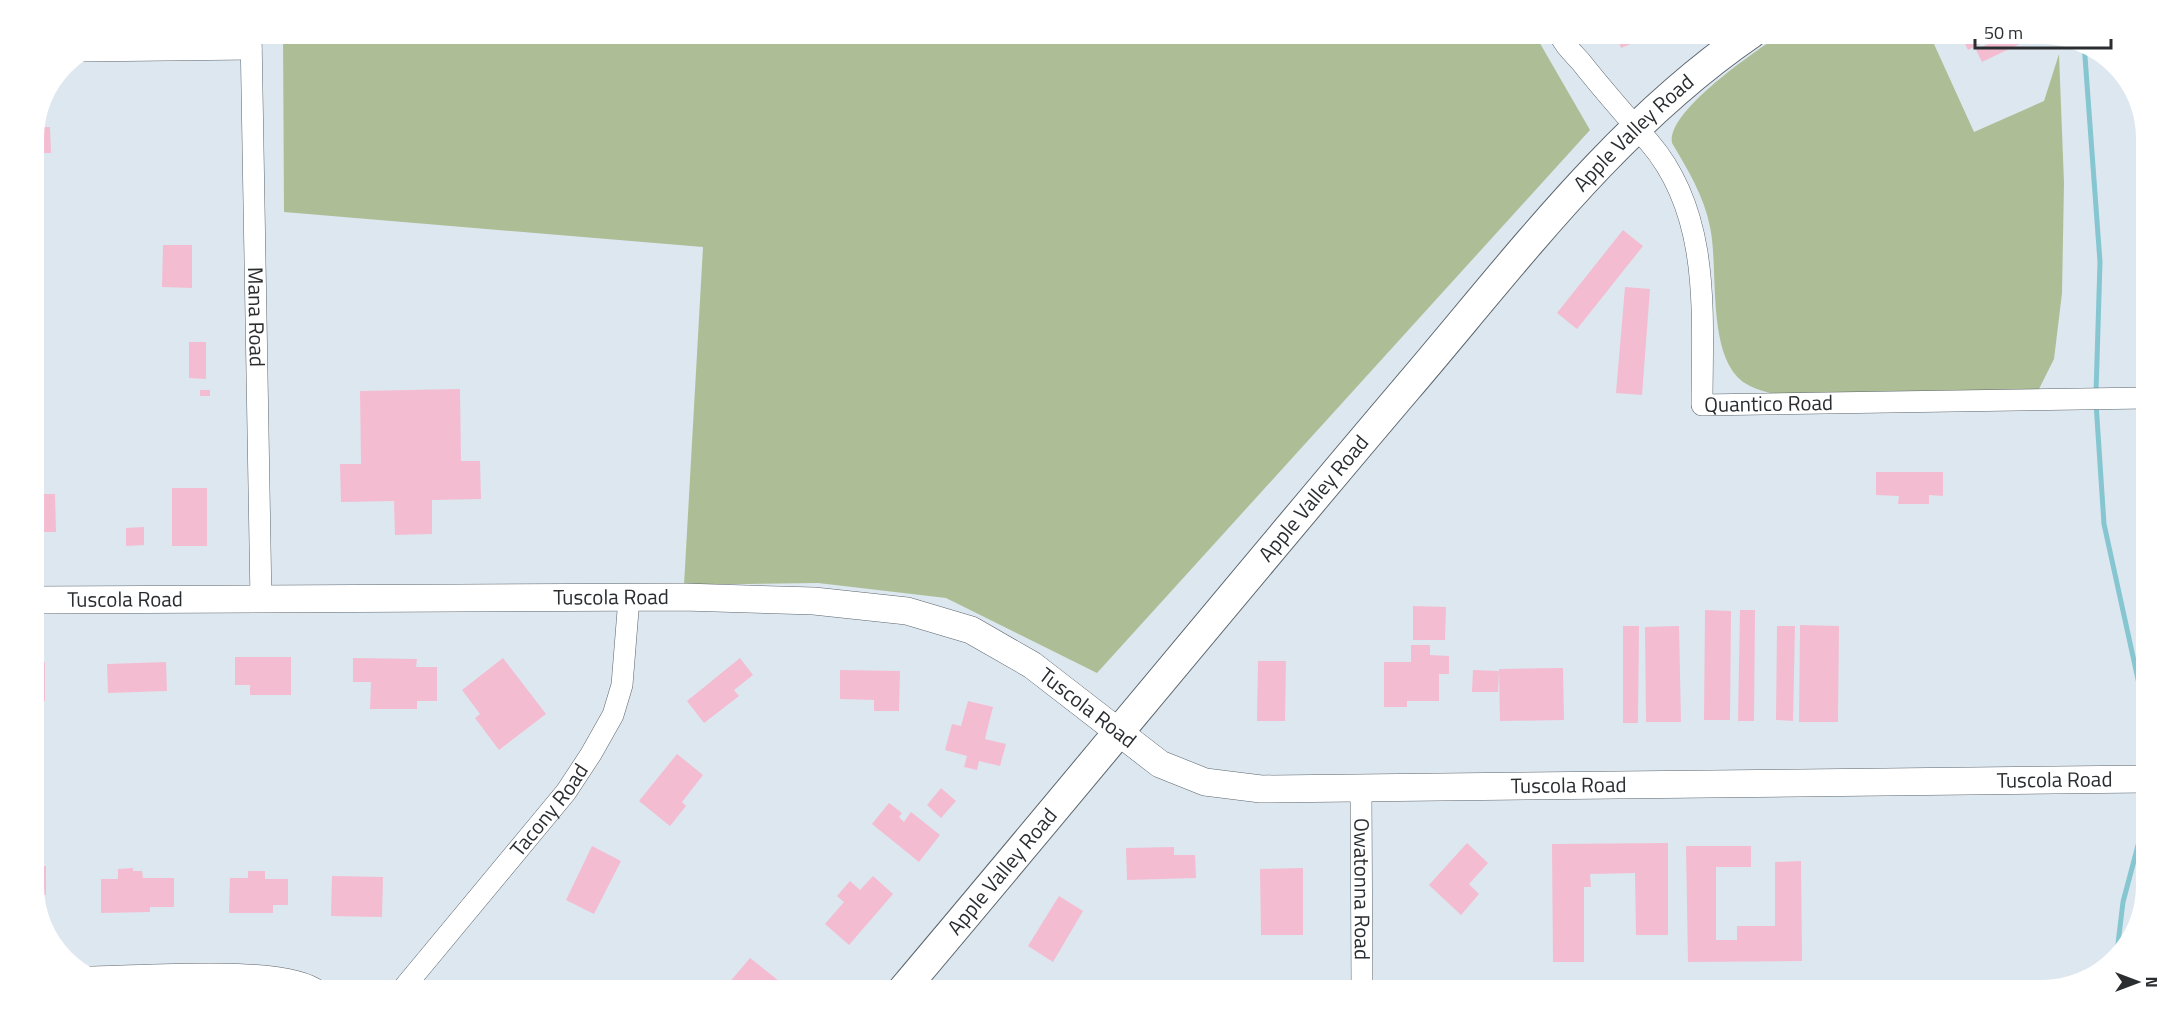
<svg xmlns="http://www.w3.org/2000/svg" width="2179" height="1024" font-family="'Titillium Web',sans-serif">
	<rect width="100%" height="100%" fill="#dde7f0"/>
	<g fill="#adbe96">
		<polygon points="283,33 1534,33 1590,130 1097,673 946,598 818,583 684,585 703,247 284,212"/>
		<path d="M 1782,33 L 1929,33 L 1974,132 L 2044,101 L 2059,54 L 2064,183 L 2062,293 L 2054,359 L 2036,395 L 1773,394 C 1763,391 1752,388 1743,382 C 1706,354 1719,269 1710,227 C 1704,196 1688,170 1672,143 C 1666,111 1756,51 1782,33 Z"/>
	</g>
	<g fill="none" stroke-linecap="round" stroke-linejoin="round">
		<g stroke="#85c6d1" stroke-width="5">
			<polyline points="2084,43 2100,262 2096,393"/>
			<polyline points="2096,403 2104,524 2141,693 2146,763"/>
			<polyline points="2117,952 2123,902 2140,838 2146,804"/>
		</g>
	</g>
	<g fill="#f4bcd1">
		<polygon points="1616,33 1646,33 1648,37 1621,48"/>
		<polygon points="1960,33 2003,33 1968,50"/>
		<polygon points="2010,33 2027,33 2030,39 1982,62 1976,50"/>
		<polygon points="35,127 50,127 51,153 33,153"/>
		<polygon points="1623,230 1643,246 1577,329 1557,313"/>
		<polygon points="163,245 192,245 192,288 162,287"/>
		<polygon points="1625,287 1650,289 1642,395 1616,393"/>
		<polygon points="189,342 206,342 206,379 189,378"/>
		<polygon points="460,389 461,461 480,461 481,499 432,500 432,534 395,535 394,501 341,502 340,464 361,464 360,391"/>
		<rect x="200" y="390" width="10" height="6"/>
		<polygon points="1876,472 1943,472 1943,496 1929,495 1929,504 1898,504 1899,496 1876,495"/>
		<rect x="172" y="488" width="35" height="58"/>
		<polygon points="33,494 55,494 56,532 33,532"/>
		<polygon points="144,527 144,545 126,546 126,528"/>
		<polygon points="1413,606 1446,607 1445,640 1413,640"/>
		<polygon points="1705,610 1731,611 1730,720 1704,720"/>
		<polygon points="1740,610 1755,610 1754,721 1738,721"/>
		<polygon points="1800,625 1839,626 1838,722 1799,722"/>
		<polygon points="1623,626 1639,626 1638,723 1623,723"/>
		<polygon points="1679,626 1681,722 1646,722 1645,627"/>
		<polygon points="1777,626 1795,626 1793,721 1776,720"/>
		<polygon points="1411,645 1430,645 1430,655 1449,656 1449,674 1439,674 1439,701 1407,701 1407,707 1384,707 1384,662 1411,662"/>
		<polygon points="235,657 291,657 291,695 250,695 250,685 235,685"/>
		<polygon points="353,658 417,659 416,667 437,667 437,701 417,701 417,709 370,709 371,682 353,682"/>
		<polygon points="503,658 546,714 499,750 475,718 480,714 462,690"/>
		<polygon points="740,658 753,675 734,690 739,696 704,723 687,701"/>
		<polygon points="1258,661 1286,661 1285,721 1257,721"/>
		<rect x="33" y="662" width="12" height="39"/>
		<polygon points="166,662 167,691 108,693 107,664"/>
		<polygon points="1563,668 1564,720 1500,721 1499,669"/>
		<polygon points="840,670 900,671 899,711 874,711 874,700 840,699"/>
		<polygon points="1473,670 1499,671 1498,692 1472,692"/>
		<polygon points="968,701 993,707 985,739 1006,744 1000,766 979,761 977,770 964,767 967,756 945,750 952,724 961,726"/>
		<polygon points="677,754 703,775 682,802 686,806 670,826 639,801"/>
		<polygon points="941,788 956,801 941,818 927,805"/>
		<polygon points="889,803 902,813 899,817 904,822 911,812 940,835 919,862 872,824"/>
		<polygon points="1467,843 1488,863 1469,884 1479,894 1461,915 1429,885"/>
		<polygon points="1668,843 1668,935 1636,935 1635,873 1590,874 1591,887 1584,887 1584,962 1553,962 1552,844"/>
		<polygon points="592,846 621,861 594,914 566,900"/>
		<polygon points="1686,846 1751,846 1751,867 1716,867 1716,940 1737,940 1737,926 1775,926 1775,862 1801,861 1802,961 1688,962"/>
		<polygon points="1174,847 1174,855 1195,855 1196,878 1127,880 1126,848"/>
		<polygon points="33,854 36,854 36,866 46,866 46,895 39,895 39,910 33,894"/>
		<polygon points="133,868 133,871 142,871 143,878 174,878 174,907 150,907 150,912 101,913 101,879 118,879 118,869"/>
		<polygon points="1303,868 1303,935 1261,935 1260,869"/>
		<polygon points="248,871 265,871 265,879 288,879 288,905 273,905 273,913 229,913 230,878 248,878"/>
		<polygon points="332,876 383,877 382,917 331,916"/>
		<polygon points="873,876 893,894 849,945 825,924 844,902 837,896 850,881 860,890"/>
		<polygon points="1059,896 1083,911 1053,962 1028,946"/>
		<polygon points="750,958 779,981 770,991 722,991"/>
		<polygon points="991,983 1001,991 985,991"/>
	</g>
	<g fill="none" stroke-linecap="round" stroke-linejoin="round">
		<g stroke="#5c666d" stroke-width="22">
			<g id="minor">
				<path id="s1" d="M 251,33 L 261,601"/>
				<path id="s2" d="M 1559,33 C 1563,44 1573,53 1581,62 C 1603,90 1626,116 1649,142 C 1712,215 1702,316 1702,405 L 2146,398"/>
				<polyline points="83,51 251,49"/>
				<path id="s3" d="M 1361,789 L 1362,991"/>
				<path d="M 90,977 C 137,977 286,964 318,991"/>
				<path id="s4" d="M 401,991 L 566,792 L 591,754 L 613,715 L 622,685 L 629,598"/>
			</g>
		</g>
		<g stroke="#5c666d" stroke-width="28">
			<g id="tertiary">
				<path id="s5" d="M 33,600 L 683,597 L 814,601 L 907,611 L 971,630 L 1032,665 L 1160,764 L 1205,782 L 1261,789 L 2146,779"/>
			</g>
		</g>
		<g stroke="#5c666d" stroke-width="32">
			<g id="secondary">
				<path id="s6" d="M 902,991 C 1071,791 1237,588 1407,388 C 1513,264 1615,126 1751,33"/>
			</g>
		</g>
		<use href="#minor" stroke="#fff" stroke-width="21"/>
		<use href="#tertiary" stroke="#fff" stroke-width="27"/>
		<use href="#secondary" stroke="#fff" stroke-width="30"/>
	</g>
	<g text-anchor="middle" stroke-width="6" stroke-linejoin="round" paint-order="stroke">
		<g font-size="21" fill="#2a2e31" stroke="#fff">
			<text dy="7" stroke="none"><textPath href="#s6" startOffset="1128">Apple Valley Road</textPath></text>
			<text dy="7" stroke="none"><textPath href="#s1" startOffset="284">Mana Road</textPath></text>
			<text dy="7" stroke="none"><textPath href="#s2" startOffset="483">Quantico Road</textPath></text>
			<text dy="7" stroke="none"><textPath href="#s6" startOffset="642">Apple Valley Road</textPath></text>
			<text dy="7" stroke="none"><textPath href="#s5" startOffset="578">Tuscola Road</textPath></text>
			<text dy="7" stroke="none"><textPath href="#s5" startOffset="92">Tuscola Road</textPath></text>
			<text dy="7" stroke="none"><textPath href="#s5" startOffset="1082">Tuscola Road</textPath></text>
			<text dy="7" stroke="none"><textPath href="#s5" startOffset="2072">Tuscola Road</textPath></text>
			<text dy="7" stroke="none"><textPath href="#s5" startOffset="1586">Tuscola Road</textPath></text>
			<text dy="7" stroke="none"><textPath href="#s4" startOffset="234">Tacony Road</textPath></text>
			<text dy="7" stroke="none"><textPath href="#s6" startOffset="156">Apple Valley Road</textPath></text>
			<text dy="7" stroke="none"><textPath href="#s3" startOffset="100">Owatonna Road</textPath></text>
		</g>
	</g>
	<path d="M0 0H2179V1024H0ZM138 44H2042A94 94 0 0 1 2136 138V886A94 94 0 0 1 2042 980H138A94 94 0 0 1 44 886V138A94 94 0 0 1 138 44Z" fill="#fff" fill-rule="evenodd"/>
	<g transform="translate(2137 982) rotate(90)" stroke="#ffffff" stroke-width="4.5" paint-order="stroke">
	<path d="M0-4.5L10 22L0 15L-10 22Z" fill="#2a2e31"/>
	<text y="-9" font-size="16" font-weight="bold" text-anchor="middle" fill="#2a2e31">N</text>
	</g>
	<path d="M1975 39v9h136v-9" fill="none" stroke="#2a2e31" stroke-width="3"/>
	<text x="1984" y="39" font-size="18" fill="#2a2e31" stroke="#ffffff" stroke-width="4.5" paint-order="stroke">50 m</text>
</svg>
